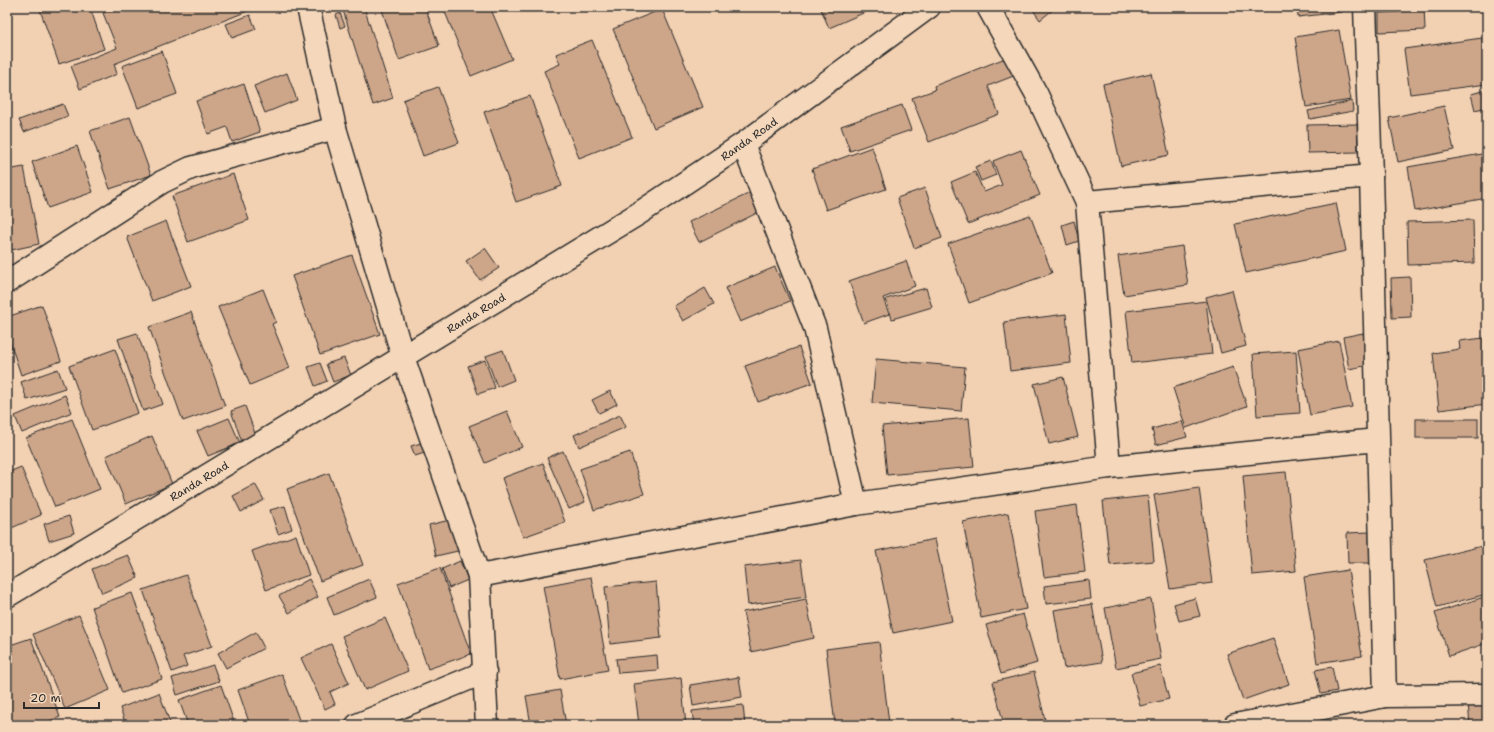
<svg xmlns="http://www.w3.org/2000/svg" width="1494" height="732" font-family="'Shantell Sans',sans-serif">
	<rect width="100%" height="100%" fill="#f2d0b2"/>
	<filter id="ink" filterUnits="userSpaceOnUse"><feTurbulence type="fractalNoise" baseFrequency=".025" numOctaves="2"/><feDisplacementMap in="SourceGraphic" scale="8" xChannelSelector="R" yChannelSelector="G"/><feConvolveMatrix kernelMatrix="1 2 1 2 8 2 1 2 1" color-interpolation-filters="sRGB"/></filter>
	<g filter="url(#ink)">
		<g fill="#cda68a" stroke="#2b2b2b">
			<polygon points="39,7 90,7 104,49 59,64"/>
			<polygon points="118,7 258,7 114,64 117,74 80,89 71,66 117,48 103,13"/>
			<polygon points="342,7 364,7 393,98 373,105"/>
			<polygon points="381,7 425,7 439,46 399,60"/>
			<polygon points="457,7 490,7 512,59 471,76 445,12"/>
			<polygon points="820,7 877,7 829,28"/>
			<polygon points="1031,7 1054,7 1055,8 1040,20"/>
			<polygon points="1297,7 1342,7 1342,12 1298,17"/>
			<polygon points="1400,7 1424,7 1425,30 1379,32 1379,13 1400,12"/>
			<polygon points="662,9 703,107 654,128 613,29"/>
			<polygon points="340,13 345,26 340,28 336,15"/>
			<polygon points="250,15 256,29 232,38 226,24"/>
			<polygon points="1339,30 1351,100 1306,107 1295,37"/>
			<polygon points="1482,38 1487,84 1410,94 1404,49"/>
			<polygon points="592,40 632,137 579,158 544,71 560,64 556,54"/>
			<polygon points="162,51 177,94 138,108 122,66"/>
			<polygon points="1008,57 1016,75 988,86 999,114 929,142 912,98 935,90 934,86"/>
			<polygon points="287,73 297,100 265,113 254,86"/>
			<polygon points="1151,73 1169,155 1121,166 1103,84"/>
			<polygon points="244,84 260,132 232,142 227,127 208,134 196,101"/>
			<polygon points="438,87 459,143 423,156 403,100"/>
			<polygon points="1487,90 1487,107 1475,110 1471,94"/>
			<polygon points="530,96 562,186 516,202 484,112"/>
			<polygon points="1352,101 1353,111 1310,119 1308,111"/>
			<polygon points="63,104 68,116 24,132 19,120"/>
			<polygon points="902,105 911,130 850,151 841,126"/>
			<polygon points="1444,106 1454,150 1398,162 1389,118"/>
			<polygon points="130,117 151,175 110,189 90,131"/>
			<polygon points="1357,124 1358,152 1308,153 1307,125"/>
			<polygon points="77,146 93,192 48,208 32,162"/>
			<polygon points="872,147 886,189 826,210 812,169"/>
			<polygon points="1021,150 1040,195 968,224 951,182 975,172 984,192 1002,185 993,161"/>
			<polygon points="1487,153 1487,198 1415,211 1408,167"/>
			<polygon points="991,161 996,175 981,181 975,167"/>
			<polygon points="24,167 39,244 7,251 7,170"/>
			<polygon points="233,174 249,220 188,242 172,196"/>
			<polygon points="925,188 942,238 914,248 897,198"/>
			<polygon points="750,193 759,212 699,242 689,222"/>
			<polygon points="1336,203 1346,251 1246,273 1235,224"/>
			<polygon points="1030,215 1052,273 969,303 948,244"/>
			<polygon points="1473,220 1474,263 1408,265 1407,222"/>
			<polygon points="166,221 191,286 152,301 127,237"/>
			<polygon points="1074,221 1079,241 1067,245 1062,225"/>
			<polygon points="1182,246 1188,285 1124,295 1118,256"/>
			<polygon points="485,248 499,268 480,280 466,261"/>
			<polygon points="352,255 380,334 320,355 292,276"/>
			<polygon points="906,261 915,286 883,298 889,314 864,323 849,281"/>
			<polygon points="775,267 790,301 740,322 725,288"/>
			<polygon points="1410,277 1411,317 1392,318 1391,278"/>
			<polygon points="705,288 714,304 683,321 674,306"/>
			<polygon points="926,288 932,307 892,319 886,299"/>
			<polygon points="263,289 276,322 272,324 290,368 250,385 218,307"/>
			<polygon points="1232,290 1246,346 1221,353 1206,297"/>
			<polygon points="1206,301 1212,354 1132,363 1126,311"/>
			<polygon points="42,305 61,361 21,375 7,333 7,317"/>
			<polygon points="191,312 225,406 183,421 149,327"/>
			<polygon points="1066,314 1071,363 1010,371 1004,322"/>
			<polygon points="137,333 163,404 143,411 118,339"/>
			<polygon points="1363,333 1369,365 1349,369 1343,337"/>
			<polygon points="1484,338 1487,363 1487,404 1439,410 1433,353 1460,349 1459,341"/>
			<polygon points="1339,341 1352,407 1310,415 1298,349"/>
			<polygon points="799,347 812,383 758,402 745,366"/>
			<polygon points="115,349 138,413 92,430 69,366"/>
			<polygon points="503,350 514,380 497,387 486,356"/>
			<polygon points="1296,351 1300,413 1257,416 1253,354"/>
			<polygon points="344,358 351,375 333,382 326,364"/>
			<polygon points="876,359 965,367 961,411 872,403"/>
			<polygon points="485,360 495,388 478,394 468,366"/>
			<polygon points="320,363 327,381 315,386 308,367"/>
			<polygon points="1233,367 1247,406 1186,428 1173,388"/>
			<polygon points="58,369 65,388 27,400 21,382"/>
			<polygon points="1063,377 1078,437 1049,444 1034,384"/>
			<polygon points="610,391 617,404 599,413 592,400"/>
			<polygon points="65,395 72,412 22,433 15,416"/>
			<polygon points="245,406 256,436 242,442 231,411"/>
			<polygon points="507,411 522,447 485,463 469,426"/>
			<polygon points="620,415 626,427 579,447 574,435"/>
			<polygon points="229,418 240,443 208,456 197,431"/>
			<polygon points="969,418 974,467 887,475 882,426"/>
			<polygon points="72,419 100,489 55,507 26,438"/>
			<rect x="1416" y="419" width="62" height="19"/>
			<polygon points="1182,421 1187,437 1156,445 1152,429"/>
			<polygon points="152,436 172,484 126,504 106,456"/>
			<polygon points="431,440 434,450 415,456 411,446"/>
			<polygon points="563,451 585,502 569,509 547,458"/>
			<polygon points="630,452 644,494 594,510 580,469"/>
			<polygon points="543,463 565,522 523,537 502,478"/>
			<polygon points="21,467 41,515 7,530 7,473"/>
			<polygon points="1286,472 1296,571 1252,575 1243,476"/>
			<polygon points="329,473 363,565 320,581 287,489"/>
			<polygon points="255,484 264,500 241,512 233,496"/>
			<polygon points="1199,488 1212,583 1170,589 1154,495"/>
			<polygon points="1148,496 1154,561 1110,565 1103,501"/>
			<polygon points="1077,505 1085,572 1044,577 1035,511"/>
			<polygon points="285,506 292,529 278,534 270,510"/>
			<polygon points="1008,513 1026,609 981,618 963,522"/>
			<polygon points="69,516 74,533 49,541 44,524"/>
			<polygon points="454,519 462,550 436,556 429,525"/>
			<polygon points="1369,532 1370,563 1348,563 1347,533"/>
			<polygon points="296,535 309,575 266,590 252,551"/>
			<polygon points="935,539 952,621 893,633 876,551"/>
			<polygon points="1482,546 1487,567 1487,594 1437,607 1425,560"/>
			<polygon points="128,555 138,578 102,593 92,569"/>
			<polygon points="801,560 806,597 748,605 744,567"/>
			<polygon points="460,561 468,580 449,588 442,569"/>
			<polygon points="440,568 471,654 428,669 398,583"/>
			<polygon points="1348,570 1362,656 1317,663 1304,577"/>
			<polygon points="186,575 212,646 183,656 187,666 172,672 143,590"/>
			<polygon points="591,577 608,670 560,679 543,586"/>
			<polygon points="309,579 318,597 289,613 279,596"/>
			<polygon points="369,579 377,597 334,615 327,597"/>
			<polygon points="1089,580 1091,599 1046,604 1044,586"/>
			<polygon points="656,582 661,638 610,644 605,587"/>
			<polygon points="132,593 162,679 122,693 92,607"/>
			<polygon points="1487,596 1487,643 1449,656 1435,613"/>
			<polygon points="1195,598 1200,616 1179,621 1174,604"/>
			<polygon points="806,599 814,638 751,652 743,612"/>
			<polygon points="1151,599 1161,659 1116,668 1105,608"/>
			<polygon points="1092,604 1102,662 1064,668 1054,610"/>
			<polygon points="1023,614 1037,663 1001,674 986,625"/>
			<polygon points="79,615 110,690 65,709 33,634"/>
			<polygon points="385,618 408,671 365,690 342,636"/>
			<polygon points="256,632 264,648 226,668 218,653"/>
			<polygon points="31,638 60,717 38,725 7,725 7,646"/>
			<polygon points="1273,638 1289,684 1243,700 1227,654"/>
			<polygon points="879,642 889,723 835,725 826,649"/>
			<polygon points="331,644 349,683 330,692 335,704 325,709 301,658"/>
			<polygon points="657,655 658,670 618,673 616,659"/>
			<polygon points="213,665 219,681 177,695 172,678"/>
			<polygon points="1160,666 1169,699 1140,706 1131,673"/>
			<polygon points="1332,667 1337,691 1321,694 1315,670"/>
			<polygon points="1034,672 1045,720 1022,725 1004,725 993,682"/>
			<polygon points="282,674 301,725 250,725 238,690"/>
			<polygon points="739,677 742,697 693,706 690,685"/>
			<polygon points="681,678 686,725 639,725 634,684"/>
			<polygon points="221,685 235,725 188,725 179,700"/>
			<polygon points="560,690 566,725 531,725 526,696"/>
			<polygon points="159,693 171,725 126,725 120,708"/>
			<polygon points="1487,702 1487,723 1470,725 1468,703"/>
			<polygon points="743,705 745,725 694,725 692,711"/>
		</g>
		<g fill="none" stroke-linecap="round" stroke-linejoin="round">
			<g stroke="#2b2b2b" stroke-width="25">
				<g id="minor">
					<polyline points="308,7 335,128 403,357 479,576 487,725"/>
					<polyline points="988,7 1036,93 1087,202 1109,467"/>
					<polyline points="1365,7 1371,176 1385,696"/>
					<polyline points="743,144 815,328 856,504"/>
					<polyline points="1087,202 1371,176"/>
					<polyline points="7,282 162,182 191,168 335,128"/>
					<polyline points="479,576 856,504 1109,467 1377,440"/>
					<polyline points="7,596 144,514 638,214 743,144 929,7"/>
					<polyline points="357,725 485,672"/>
					<polyline points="1235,725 1385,696 1487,695"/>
				</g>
			</g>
			<use href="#minor" stroke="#f5d8bb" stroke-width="22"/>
		</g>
	</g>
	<g text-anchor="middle" stroke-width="3" stroke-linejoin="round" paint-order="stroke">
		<g font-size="11" fill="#2b2b2b" stroke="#f5d8bb">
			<text transform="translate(749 139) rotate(-35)" y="4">Randa Road</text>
			<text transform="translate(476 313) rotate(-31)" y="4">Randa Road</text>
			<text transform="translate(199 481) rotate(-31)" y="4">Randa Road</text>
		</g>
	</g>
	<rect width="1494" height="732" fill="none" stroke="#f5d8bb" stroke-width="24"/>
	<rect x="12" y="12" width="1470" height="708" fill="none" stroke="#2b2b2b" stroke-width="1.5" filter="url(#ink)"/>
	<path d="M24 702v6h75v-6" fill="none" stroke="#2b2b2b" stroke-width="2"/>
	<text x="30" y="702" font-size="12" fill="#2b2b2b" stroke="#f5d8bb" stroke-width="3" paint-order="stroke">20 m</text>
</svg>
